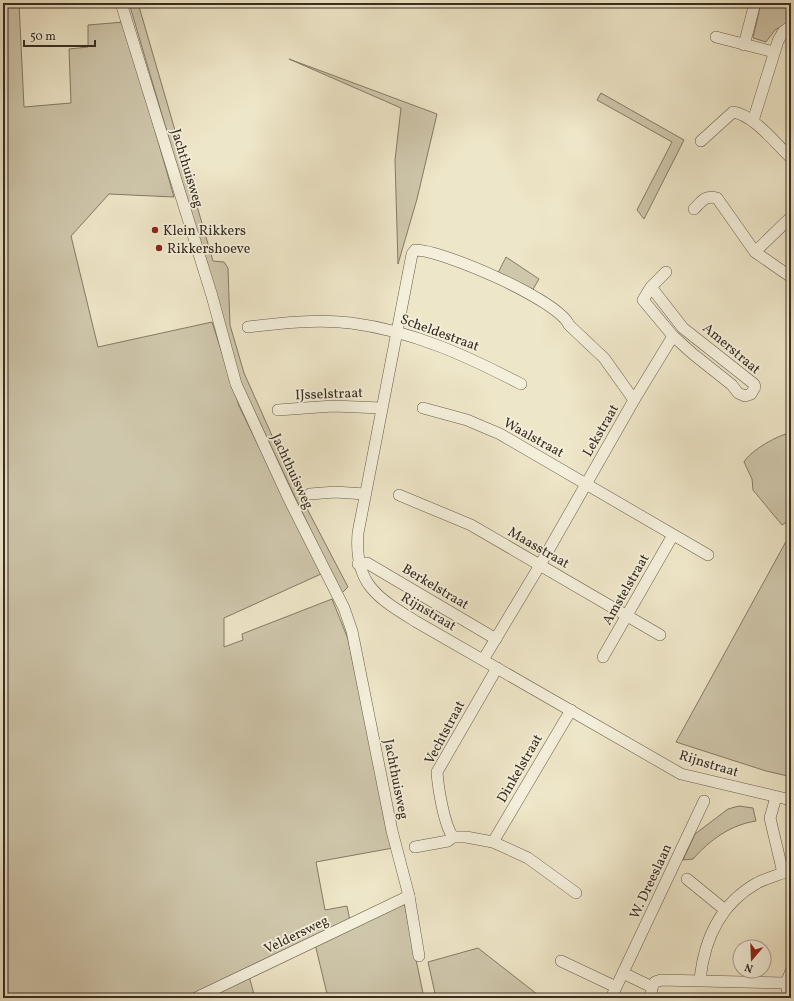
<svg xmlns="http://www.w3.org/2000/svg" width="794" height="1001" font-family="Vollkorn,serif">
	<rect width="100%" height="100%" fill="#eee6c8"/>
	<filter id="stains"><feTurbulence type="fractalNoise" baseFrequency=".005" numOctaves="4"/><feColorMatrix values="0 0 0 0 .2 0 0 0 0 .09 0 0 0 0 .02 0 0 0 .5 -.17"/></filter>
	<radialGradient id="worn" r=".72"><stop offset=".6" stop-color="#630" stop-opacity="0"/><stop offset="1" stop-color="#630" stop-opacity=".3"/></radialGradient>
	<g fill="#cfc7ac" stroke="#847a67">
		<polygon points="3,3 19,3 24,107 71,103 69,49 88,47 88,25 124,22 174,197 109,194 71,236 98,347 212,322 239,406 321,574 224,618 224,647 243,640 242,634 332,599 348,639 393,848 316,862 325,910 347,906 350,921 187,998 3,998"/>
		<polygon points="129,3 138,3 213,261 224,262 228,268 230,325 244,373 291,478 348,587 341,594 241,383"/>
		<polygon points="761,3 791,3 791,21 775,30 766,42 753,38"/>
		<polygon points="289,59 437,114 417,199 398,264 395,160 401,108"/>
		<polygon points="601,93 684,140 644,219 637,210 672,142 597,100"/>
		<polygon points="506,257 539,279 532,291 498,273"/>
		<path d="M 791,433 L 791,519 L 782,525 L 753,490 L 752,479 L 744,462 C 750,451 779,434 791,433 Z"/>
		<polygon points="789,536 791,536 791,775 788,776 766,771 676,742"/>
		<path d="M 739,806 L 753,808 L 756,821 C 730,825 710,840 693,859 L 683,860 L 695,834 L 728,809 Z"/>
		<polygon points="404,902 424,998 328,998 315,944"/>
		<polygon points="478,948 542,998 436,998 428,962"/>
		<polygon points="249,976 255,998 202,998"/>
	</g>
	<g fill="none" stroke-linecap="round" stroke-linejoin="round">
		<g stroke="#665b4c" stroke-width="12">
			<g id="street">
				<polyline points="121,3 212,296 236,384 289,499 344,608 352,631 392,831 409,896 419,956"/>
				<polyline points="716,37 774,52"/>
				<polyline points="744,45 755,3"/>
				<polyline points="753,121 778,41 783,32 791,26"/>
				<path d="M 701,141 L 733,112 C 754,115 776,144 791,158"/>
				<path d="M 694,209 C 702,201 705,195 717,198 L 755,252 L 791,277"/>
				<polyline points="755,252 791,217"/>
				<polyline points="651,287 683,328 754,384 755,387 751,394 745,396 738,393 732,385 693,354 673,336 643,300 651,287 666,272"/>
				<path d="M 248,327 C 282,323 317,319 351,323 C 413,331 467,356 521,384"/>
				<polyline points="634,400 673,336"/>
				<polyline points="423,408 467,420 500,434 708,555"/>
				<polyline points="278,410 333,406 381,408"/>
				<polyline points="310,494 335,492 365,494"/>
				<polyline points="399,495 471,525 660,635"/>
				<polyline points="358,564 367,563 496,639"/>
				<polyline points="603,657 673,535"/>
				<path d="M 483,660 L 540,565 L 634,400 L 604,358 L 569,325 C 558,300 443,250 415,250 L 412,254 L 358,533 C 354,583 376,597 415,621 L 681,774 L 791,800"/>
				<path d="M 453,837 C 444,825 438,787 437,772 L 497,668"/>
				<polyline points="493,842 571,710"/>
				<polyline points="415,847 448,841 453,837 466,837 493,842 528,858 576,893"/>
				<polyline points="687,879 725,910"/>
				<polyline points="561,961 616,987"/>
				<polyline points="623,973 652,987 651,998"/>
				<path d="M 700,980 C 704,940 720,904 757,883 C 765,879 775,876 783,873 L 770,818 L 776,797"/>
				<polyline points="652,987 655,982 661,980 786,983"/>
				<polyline points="196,998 409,896"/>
				<polyline points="611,998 704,801"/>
				<polyline points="789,998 786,983 791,971"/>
			</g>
		</g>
		<use href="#street" stroke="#f4efdb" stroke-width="11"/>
	</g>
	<g fill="#8f2418" stroke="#f4efdb" stroke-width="1.5">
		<circle cx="155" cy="230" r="4"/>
		<circle cx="159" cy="248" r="4"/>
	</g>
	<g text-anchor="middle" stroke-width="3.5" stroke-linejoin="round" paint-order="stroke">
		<g font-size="14" fill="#382d22" stroke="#f4efdb">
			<text transform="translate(188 168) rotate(73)" y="5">Jachthuisweg</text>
			<text transform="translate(440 332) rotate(20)" y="5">Scheldestraat</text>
			<text transform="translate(732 348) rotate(40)" y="5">Amerstraat</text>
			<text transform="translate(329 393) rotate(-2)" y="5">IJsselstraat</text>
			<text transform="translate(600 430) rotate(-60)" y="5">Lekstraat</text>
			<text transform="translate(534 437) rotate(29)" y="5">Waalstraat</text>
			<text transform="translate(293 471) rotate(65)" y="5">Jachthuisweg</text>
			<text transform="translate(539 547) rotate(30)" y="5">Maasstraat</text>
			<text transform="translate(436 586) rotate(31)" y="5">Berkelstraat</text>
			<text transform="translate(625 589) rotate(-60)" y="5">Amstelstraat</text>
			<text transform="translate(429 611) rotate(31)" y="5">Rijnstraat</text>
			<text transform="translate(444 732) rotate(-62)" y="5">Vechtstraat</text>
			<text transform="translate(709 763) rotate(17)" y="5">Rijnstraat</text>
			<text transform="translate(519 768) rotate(-60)" y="5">Dinkelstraat</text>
			<text transform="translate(397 779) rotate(79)" y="5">Jachthuisweg</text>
			<text transform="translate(650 881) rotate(-65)" y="5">W. Dreeslaan</text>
			<text transform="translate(296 934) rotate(-26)" y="5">Veldersweg</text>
		</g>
		<g font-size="14" fill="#382d22" stroke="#f4efdb" text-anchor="start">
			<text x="163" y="235">Klein Rikkers</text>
			<text x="167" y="253">Rikkershoeve</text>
		</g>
	</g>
	<rect width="794" height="1001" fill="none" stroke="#eee6c8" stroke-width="16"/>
	<rect x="4" y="4" width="786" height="993" fill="none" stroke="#382d22" stroke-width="2"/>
	<rect x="8" y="8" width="778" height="985" fill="none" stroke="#382d22"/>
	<g transform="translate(752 959) rotate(199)"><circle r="19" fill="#f4efdb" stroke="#a9a191"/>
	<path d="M0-3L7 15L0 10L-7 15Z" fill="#8f2418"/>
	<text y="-6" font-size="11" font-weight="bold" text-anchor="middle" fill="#382d22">N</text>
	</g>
	<path d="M24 40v6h71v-6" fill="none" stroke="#382d22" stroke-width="2"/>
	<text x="30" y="40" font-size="12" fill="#382d22" stroke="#f4efdb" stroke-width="3" paint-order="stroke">50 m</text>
	<rect width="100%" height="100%" filter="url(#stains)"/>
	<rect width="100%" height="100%" fill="url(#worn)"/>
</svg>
